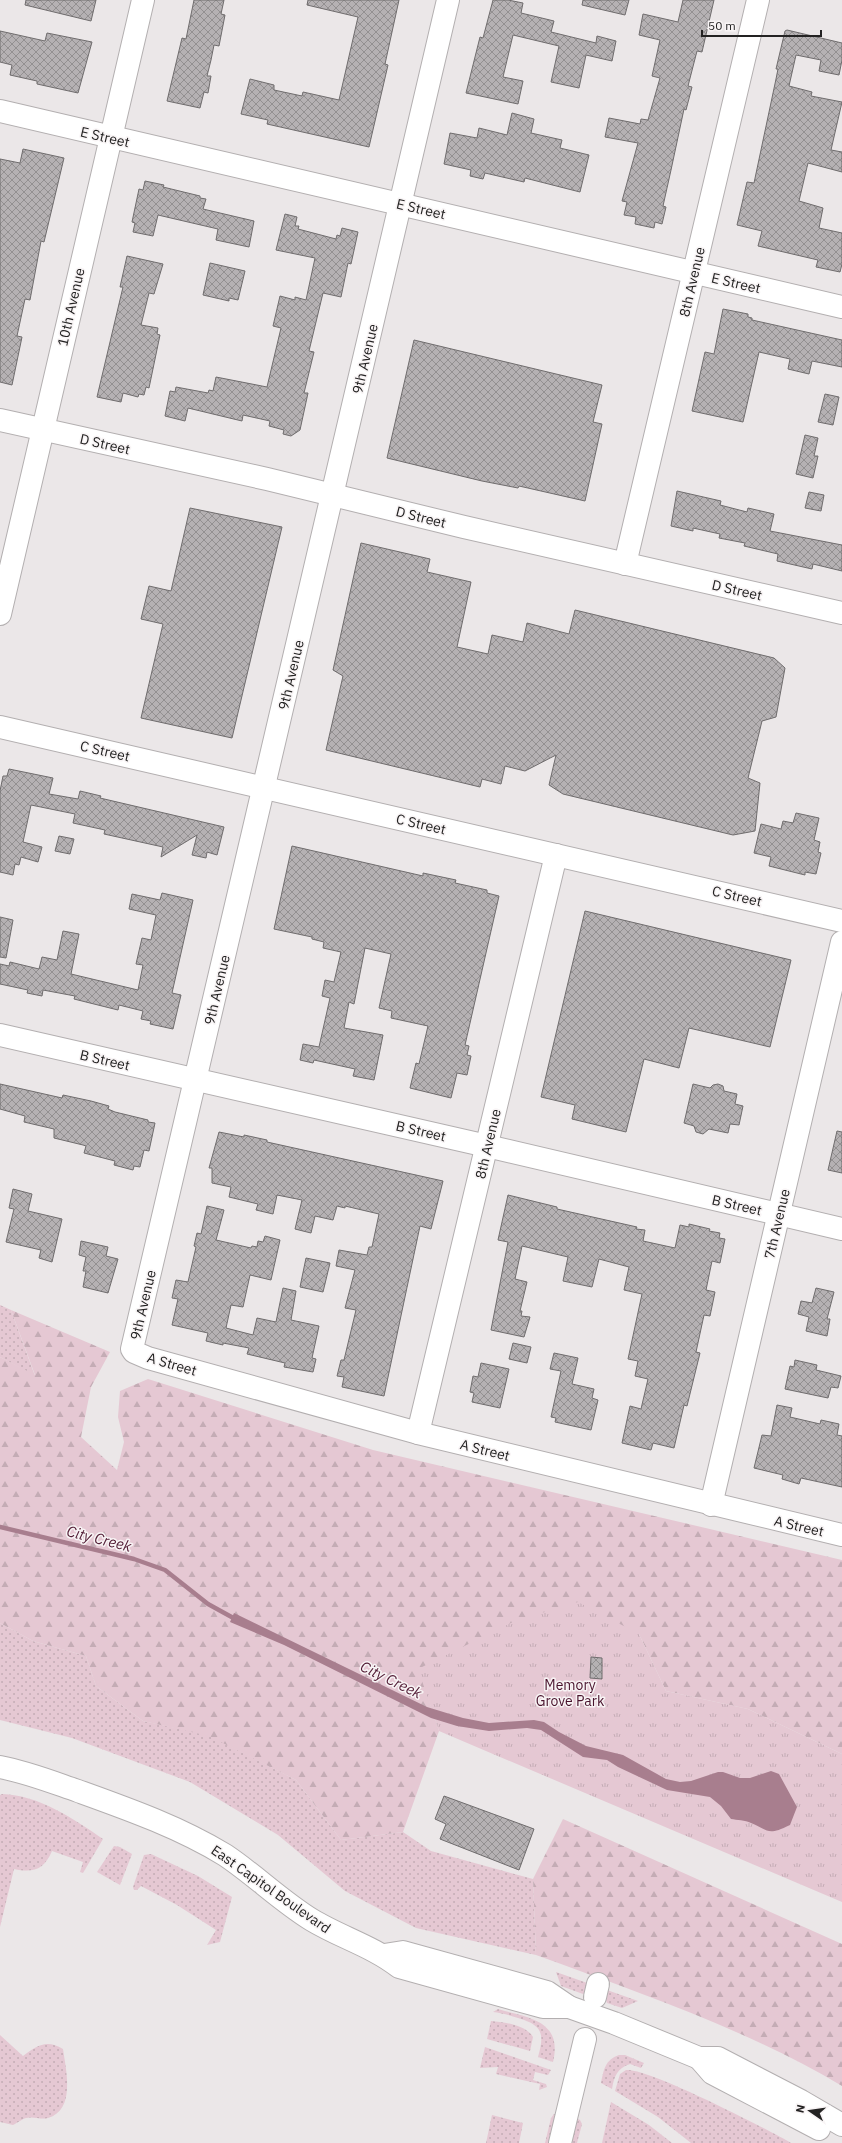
<svg xmlns="http://www.w3.org/2000/svg" width="842" height="2143" font-family="'IBM Plex Sans',sans-serif">
	<defs>
		<pattern id="grass-dots" width="8" height="8" patternUnits="userSpaceOnUse"><rect width="8" height="8" fill="#e5c8d3"/><path d="M2 2h.1M6 6h.1" fill="none" stroke="#c4acb5" stroke-width="1.8" stroke-linecap="round"/></pattern>
		<pattern id="forest-firs" width="22" height="20" patternUnits="userSpaceOnUse"><rect width="22" height="20" fill="#e5c8d3"/><path d="M5 1l3.5 6h-7zM16 11l3.5 6h-7z" fill="#c4acb5"/></pattern>
		<pattern id="park-tufts" width="24" height="20" patternUnits="userSpaceOnUse"><rect width="24" height="20" fill="#e5c8d3"/><path d="M3 7l-1-3M5 7V3M7 7l1-3M15 17l-1-3M17 17v-4M19 17l1-3" fill="none" stroke="#c4acb5"/></pattern>
		<pattern id="building-cross-hatch" width="8" height="8" patternUnits="userSpaceOnUse"><rect width="8" height="8" fill="#b5b1b3"/><path d="M0 0l8 8M0 8l8-8" fill="none" stroke="#939091"/></pattern>
	</defs>
	<rect width="100%" height="100%" fill="#ebe7e8"/>
	<g fill="url(#grass-dots)">
		<polygon points="0,1305 11,1310 35,1376 0,1357"/>
		<polygon points="0,1623 33,1641 86,1656 96,1686 143,1721 209,1735 296,1780 341,1840 403,1832 431,1851 533,1879 536,1955 416,1928 345,1891 278,1835 190,1782 72,1738 0,1720"/>
		<path d="M 2,1794 C 39,1795 74,1819 103,1839 L 83,1873 L 80,1872 L 83,1862 L 52,1851 C 44,1870 33,1873 14,1869 L 0,1927 L 0,1795 Z"/>
		<polygon points="114,1846 120,1847 132,1854 120,1885 97,1872"/>
		<polygon points="151,1854 198,1876 232,1897 220,1942 207,1945 216,1930 177,1905 141,1886 137,1890 134,1890 133,1887 144,1855"/>
		<polygon points="556,1972 590,1984 588,1991 583,1994 561,1986"/>
		<polygon points="607,1990 638,2001 622,2008 607,2003 605,1998"/>
		<path d="M 498,2009 C 528,2018 563,2020 553,2062 L 538,2057 C 545,2033 542,2025 518,2018 C 509,2015 501,2013 493,2012 Z"/>
		<path d="M 491,2021 C 504,2022 526,2025 533,2037 L 530,2051 L 487,2039 Z"/>
		<path d="M 0,2035 L 23,2056 C 37,2045 47,2039 63,2049 C 66,2070 76,2110 48,2118 C 41,2120 33,2116 26,2118 C 22,2119 17,2123 13,2125 L 0,2122 Z"/>
		<polygon points="485,2047 551,2070 548,2075 535,2072 533,2080 546,2084 547,2087 539,2090 540,2084 496,2074 498,2067 480,2068"/>
		<path d="M 619,2055 L 625,2055 L 644,2063 L 641,2068 L 630,2064 C 617,2068 614,2077 612,2089 L 601,2083 C 604,2069 605,2060 619,2055 Z"/>
		<path d="M 626,2070 C 647,2067 767,2129 791,2143 L 691,2143 L 658,2117 L 615,2091 L 620,2074 Z"/>
		<polygon points="611,2102 649,2125 672,2143 602,2143"/>
		<polygon points="554,2114 559,2114 552,2143 545,2143 551,2118"/>
		<polygon points="492,2115 523,2123 519,2143 486,2143"/>
		<polygon points="576,2118 580,2120 582,2124 577,2143 570,2143"/>
	</g>
	<g fill="url(#forest-firs)">
		<polygon points="11,1310 110,1352 91,1387 81,1437 117,1470 124,1442 118,1417 120,1391 148,1379 373,1450 842,1560 842,1754 748,1709 666,1691 639,1634 419,1669 439,1731 403,1832 341,1840 296,1780 209,1736 143,1721 96,1686 86,1656 33,1641 0,1623 0,1357 35,1375"/>
		<path d="M 563,1819 L 842,1944 L 842,2086 C 746,2029 640,1993 536,1955 L 533,1879 Z"/>
	</g>
	<polygon fill="url(#park-tufts)" points="578,1602 639,1634 666,1691 748,1709 842,1754 842,1902 439,1731 418,1669 515,1621"/>
	<path fill="#a87e8e" d="M 234,1613 L 427,1707 L 463,1718 L 489,1723 L 534,1720 L 544,1722 L 559,1732 L 586,1746 L 623,1755 L 666,1779 L 680,1782 L 691,1781 L 718,1772 L 723,1772 L 740,1778 L 750,1778 L 771,1771 L 779,1774 L 797,1807 L 790,1825 C 767,1836 770,1831 751,1823 C 745,1820 737,1820 731,1819 L 721,1806 L 710,1797 L 667,1790 L 618,1767 L 607,1760 L 583,1757 L 541,1730 L 527,1728 L 489,1731 L 457,1726 L 431,1718 L 284,1645 L 230,1622 Z"/>
	<g fill="none" stroke-linecap="round" stroke-linejoin="round">
		<polyline stroke="#a87e8e" stroke-width="4.5" points="0,1527 134,1559 165,1570 208,1604 237,1620"/>
	</g>
	<g fill="url(#building-cross-hatch)" stroke="#6f6c6d">
		<polygon points="26,0 96,0 91,21 25,5"/>
		<polygon points="194,0 224,0 221,14 225,15 219,46 214,45 211,60 207,76 211,76 208,93 204,92 200,108 167,101 182,38 186,39"/>
		<polygon points="308,0 399,0 385,64 388,65 369,147 267,124 268,120 241,114 250,79 274,85 274,90 302,96 303,92 339,100 358,17 307,5"/>
		<polygon points="493,0 508,0 523,3 521,13 554,21 551,32 596,43 597,36 616,41 612,61 586,55 579,88 551,82 559,46 513,35 503,77 523,81 518,104 466,93 480,37 483,38"/>
		<polygon points="583,0 629,0 625,15 582,5"/>
		<polygon points="683,0 714,0 702,52 697,51 688,86 692,87 686,110 684,109 671,170 663,206 666,207 662,224 655,222 654,228 635,224 636,217 624,215 627,202 622,201 638,143 605,137 609,118 640,124 641,119 648,120 660,78 652,76 660,40 639,35 643,14 678,22"/>
		<polygon points="787,30 842,43 842,60 839,75 819,71 821,60 796,55 789,86 812,92 811,96 842,102 831,150 842,152 842,172 808,163 799,201 823,208 819,228 842,233 842,264 840,272 816,267 818,260 758,246 762,231 737,225 747,182 754,183 776,79 778,69 776,69 785,31"/>
		<polygon points="0,31 45,41 47,33 92,42 78,93 37,84 37,81 10,75 12,65 0,62"/>
		<polygon points="512,113 534,119 531,133 562,140 560,148 589,155 580,192 525,178 524,182 485,173 483,179 470,176 471,170 444,164 450,133 477,138 479,128 507,135"/>
		<polygon points="23,149 64,158 44,242 41,241 30,300 25,299 17,336 22,337 12,385 0,382 0,159 20,163"/>
		<polygon points="145,181 164,185 163,187 200,196 200,198 206,199 203,209 254,221 249,247 216,240 218,229 158,215 153,236 133,232 135,223 132,222 139,189 143,190"/>
		<polygon points="285,214 297,217 295,226 299,226 298,229 336,239 337,235 340,236 342,228 358,232 351,264 348,263 341,297 323,293 309,351 314,352 304,393 308,393 300,430 291,436 283,434 284,430 269,426 270,421 243,415 242,421 188,408 185,421 165,416 170,391 175,392 176,387 208,393 209,390 213,391 216,377 267,387 281,328 273,326 280,296 295,300 295,297 306,300 315,258 276,250"/>
		<polygon points="127,256 163,264 154,294 149,293 141,325 158,328 157,334 160,335 149,388 146,387 144,395 139,394 138,397 123,393 121,402 97,397 123,287 120,287"/>
		<polygon points="210,263 245,271 238,300 229,298 229,301 203,295"/>
		<polygon points="723,309 748,314 748,317 752,318 752,320 842,340 842,367 812,361 809,374 788,369 790,359 759,352 743,422 692,411 705,352 714,354"/>
		<polygon points="414,340 602,385 593,422 602,424 585,501 519,486 518,488 482,481 387,458"/>
		<polygon points="825,394 839,397 833,425 818,422"/>
		<polygon points="805,435 818,438 814,456 818,456 813,478 796,474"/>
		<polygon points="677,491 721,501 720,505 747,512 748,508 774,514 770,531 842,545 842,571 813,564 812,569 777,561 778,554 744,546 745,543 719,538 720,534 693,528 693,531 671,526"/>
		<polygon points="809,492 824,495 821,511 805,508"/>
		<polygon points="190,508 282,527 232,738 141,718 163,624 141,619 149,586 171,591"/>
		<polygon points="361,543 430,559 427,572 471,582 457,647 488,654 492,635 523,642 527,623 569,634 575,610 774,658 785,668 776,717 762,721 748,778 760,783 755,831 733,835 563,794 549,785 556,755 525,771 505,766 501,784 482,779 480,787 326,750 343,676 333,670"/>
		<polygon points="9,769 53,778 49,794 78,799 80,791 101,796 100,798 224,827 217,855 207,852 206,858 192,855 197,835 161,857 163,847 104,834 105,830 73,823 75,814 31,805 23,842 42,847 38,862 21,857 19,865 15,864 13,875 0,872 0,791 3,776 7,776"/>
		<polygon points="796,813 819,818 814,840 820,842 818,852 821,853 816,874 805,872 805,875 769,866 771,857 754,853 761,824 781,829 783,821 793,823"/>
		<polygon points="59,836 74,839 70,854 55,851"/>
		<polygon points="292,846 423,876 423,873 456,880 455,883 487,890 487,893 499,896 465,1045 469,1046 467,1055 471,1056 467,1075 457,1073 451,1098 410,1088 416,1063 419,1064 428,1026 391,1018 392,1011 379,1008 391,954 365,948 354,1004 349,1002 344,1028 383,1035 374,1080 353,1076 355,1069 314,1060 313,1063 300,1060 303,1044 319,1047 330,998 322,996 325,980 334,982 341,952 323,948 324,942 312,939 312,937 274,929"/>
		<polygon points="162,893 193,900 172,993 181,995 173,1029 150,1024 151,1021 141,1019 143,1011 119,1005 118,1010 74,999 75,996 43,990 42,996 27,993 28,990 0,984 0,964 9,966 10,962 39,969 42,957 57,960 63,931 79,934 71,974 138,990 143,965 136,964 142,938 151,940 156,915 129,909 132,894 160,900"/>
		<polygon points="585,911 791,960 770,1047 689,1028 679,1068 644,1059 626,1132 572,1119 575,1105 541,1097"/>
		<polygon points="0,917 13,920 6,958 0,957"/>
		<polygon points="0,1084 62,1098 63,1095 91,1101 109,1106 108,1109 115,1112 148,1120 148,1122 155,1123 149,1151 144,1150 140,1167 134,1166 133,1170 114,1165 115,1161 84,1153 86,1146 83,1145 54,1138 54,1129 24,1122 25,1116 0,1109"/>
		<polygon points="693,1084 710,1088 713,1085 718,1084 723,1086 724,1091 737,1094 735,1104 743,1106 739,1125 730,1124 728,1133 709,1129 703,1134 696,1132 694,1126 684,1123"/>
		<polygon points="837,1131 842,1132 842,1173 828,1170"/>
		<polygon points="219,1132 244,1137 244,1135 267,1140 267,1142 443,1181 431,1229 420,1226 384,1396 342,1387 344,1377 337,1376 341,1360 344,1360 356,1310 345,1308 355,1270 336,1266 339,1250 367,1255 369,1247 372,1247 379,1214 345,1206 345,1208 337,1206 333,1220 315,1216 311,1233 295,1229 302,1200 277,1195 273,1214 256,1210 258,1204 229,1197 231,1187 212,1183 212,1168 209,1168"/>
		<polygon points="13,1189 32,1194 28,1211 62,1219 52,1262 39,1258 41,1250 6,1242 14,1209 9,1208"/>
		<polygon points="508,1195 557,1207 557,1209 637,1227 636,1229 645,1230 643,1241 675,1248 680,1225 689,1227 689,1224 710,1229 709,1231 720,1233 719,1238 725,1239 720,1263 712,1261 706,1290 715,1292 710,1316 704,1315 696,1352 700,1353 687,1406 684,1405 674,1448 653,1443 651,1450 622,1443 630,1406 641,1409 648,1379 635,1376 638,1361 628,1359 642,1294 624,1290 629,1267 599,1259 592,1287 563,1281 568,1257 522,1246 515,1279 527,1282 520,1311 522,1311 521,1316 530,1317 524,1337 491,1330 508,1242 498,1240"/>
		<polygon points="207,1206 224,1210 216,1240 251,1248 252,1246 257,1247 258,1241 263,1242 265,1236 280,1240 271,1280 250,1275 243,1307 231,1305 226,1328 253,1335 257,1318 276,1322 283,1288 296,1291 291,1320 319,1326 312,1358 316,1359 313,1372 284,1367 285,1363 247,1354 249,1348 223,1343 223,1345 206,1341 208,1333 172,1325 178,1299 172,1298 176,1280 188,1282 196,1247 194,1246 197,1233 201,1234"/>
		<polygon points="81,1241 108,1247 106,1256 118,1259 108,1293 83,1287 86,1271 83,1271 86,1257 79,1255"/>
		<polygon points="306,1258 330,1263 323,1292 300,1287"/>
		<polygon points="816,1288 834,1292 827,1319 830,1319 827,1336 806,1331 809,1317 798,1314 801,1301 812,1303"/>
		<polygon points="513,1343 531,1347 527,1363 509,1359"/>
		<polygon points="554,1353 578,1358 572,1384 594,1389 592,1398 598,1400 591,1430 555,1422 556,1418 551,1417 561,1371 550,1369"/>
		<polygon points="795,1360 817,1365 816,1370 841,1376 838,1388 831,1387 828,1398 785,1389 790,1366 794,1367"/>
		<polygon points="481,1363 509,1369 500,1408 472,1402 474,1393 470,1392 473,1376 478,1377"/>
		<polygon points="777,1405 792,1408 790,1417 820,1424 821,1420 839,1424 837,1435 842,1436 842,1487 801,1478 799,1484 782,1479 783,1475 754,1468 762,1435 771,1436"/>
		<polygon points="591,1657 602,1658 602,1679 590,1678"/>
		<polygon points="444,1796 534,1829 519,1870 440,1839 446,1824 435,1819"/>
	</g>
	<g fill="none" stroke-linecap="round" stroke-linejoin="round">
		<g stroke="#b3afb0" stroke-width="24">
			<g id="minor">
				<polyline points="448,0 132,1349 134,1352 148,1358 418,1433 842,1535"/>
				<polyline points="0,111 842,307"/>
				<polyline points="0,420 267,479 464,527 842,613"/>
				<polyline points="625,564 758,0"/>
				<polyline points="0,614 143,0"/>
				<polyline points="0,727 842,921"/>
				<polyline points="0,1035 487,1146 842,1229"/>
				<polyline points="418,1433 556,855"/>
				<polyline points="711,1505 842,942"/>
				<path d="M 0,1767 C 27,1772 52,1782 78,1791 C 128,1809 179,1827 225,1855 C 255,1875 281,1901 312,1920 C 340,1937 374,1947 399,1967 L 543,2007 L 569,2007"/>
				<polyline points="384,1955 403,1952 547,1992 569,2007 614,2023 699,2058 718,2058 801,2101 842,2125"/>
				<polyline points="595,1997 598,1984"/>
				<polyline points="699,2058 712,2073 819,2129"/>
				<polyline points="560,2143 585,2039"/>
			</g>
		</g>
		<use href="#minor" stroke="#fff" stroke-width="22"/>
	</g>
	<g text-anchor="middle" stroke-width="3" stroke-linejoin="round" paint-order="stroke">
		<g font-size="14" fill="#232222" stroke="#f8f4f5">
			<text transform="translate(105 137) rotate(13)" y="5">E Street</text>
			<text transform="translate(421 209) rotate(13)" y="5">E Street</text>
			<text transform="translate(692 282) rotate(-77)" y="5">8th Avenue</text>
			<text transform="translate(736 283) rotate(13)" y="5">E Street</text>
			<text transform="translate(71 307) rotate(-77)" y="5">10th Avenue</text>
			<text transform="translate(365 359) rotate(-77)" y="5">9th Avenue</text>
			<text transform="translate(105 444) rotate(13)" y="5">D Street</text>
			<text transform="translate(421 517) rotate(14)" y="5">D Street</text>
			<text transform="translate(737 590) rotate(13)" y="5">D Street</text>
			<text transform="translate(291 675) rotate(-77)" y="5">9th Avenue</text>
			<text transform="translate(105 751) rotate(13)" y="5">C Street</text>
			<text transform="translate(421 824) rotate(13)" y="5">C Street</text>
			<text transform="translate(737 896) rotate(13)" y="5">C Street</text>
			<text transform="translate(217 990) rotate(-77)" y="5">9th Avenue</text>
			<text transform="translate(105 1060) rotate(13)" y="5">B Street</text>
			<text transform="translate(421 1131) rotate(13)" y="5">B Street</text>
			<text transform="translate(488 1144) rotate(-77)" y="5">8th Avenue</text>
			<text transform="translate(737 1205) rotate(13)" y="5">B Street</text>
			<text transform="translate(777 1224) rotate(-77)" y="5">7th Avenue</text>
			<text transform="translate(143 1305) rotate(-77)" y="5">9th Avenue</text>
			<text transform="translate(172 1364) rotate(16)" y="5">A Street</text>
			<text transform="translate(485 1450) rotate(14)" y="5">A Street</text>
			<text transform="translate(799 1526) rotate(13)" y="5">A Street</text>
			<text transform="translate(271 1889) rotate(35)" y="5">East Capitol Boulevard</text>
		</g>
		<g font-size="14" fill="#49132d" stroke="#f8f4f5">
			<text x="570" y="1690">Memory<tspan x="570" dy="16">Grove Park</tspan></text>
		</g>
		<g font-size="15" font-style="italic" fill="#521c35" stroke="#f8f4f5">
			<text transform="translate(99 1539) rotate(14)" y="5">City Creek</text>
			<text transform="translate(391 1680) rotate(26)" y="5">City Creek</text>
		</g>
	</g>
	<g transform="translate(810 2111) rotate(283)" stroke="#f8f4f5" stroke-width="3" paint-order="stroke">
	<path d="M0-3L7 15L0 10L-7 15Z" fill="#232222"/>
	<text y="-6" font-size="11" font-weight="bold" text-anchor="middle" fill="#232222">N</text>
	</g>
	<path d="M702 30v6h119v-6" fill="none" stroke="#232222" stroke-width="2"/>
	<text x="708" y="30" font-size="12" fill="#232222" stroke="#f8f4f5" stroke-width="3" paint-order="stroke">50 m</text>
</svg>
